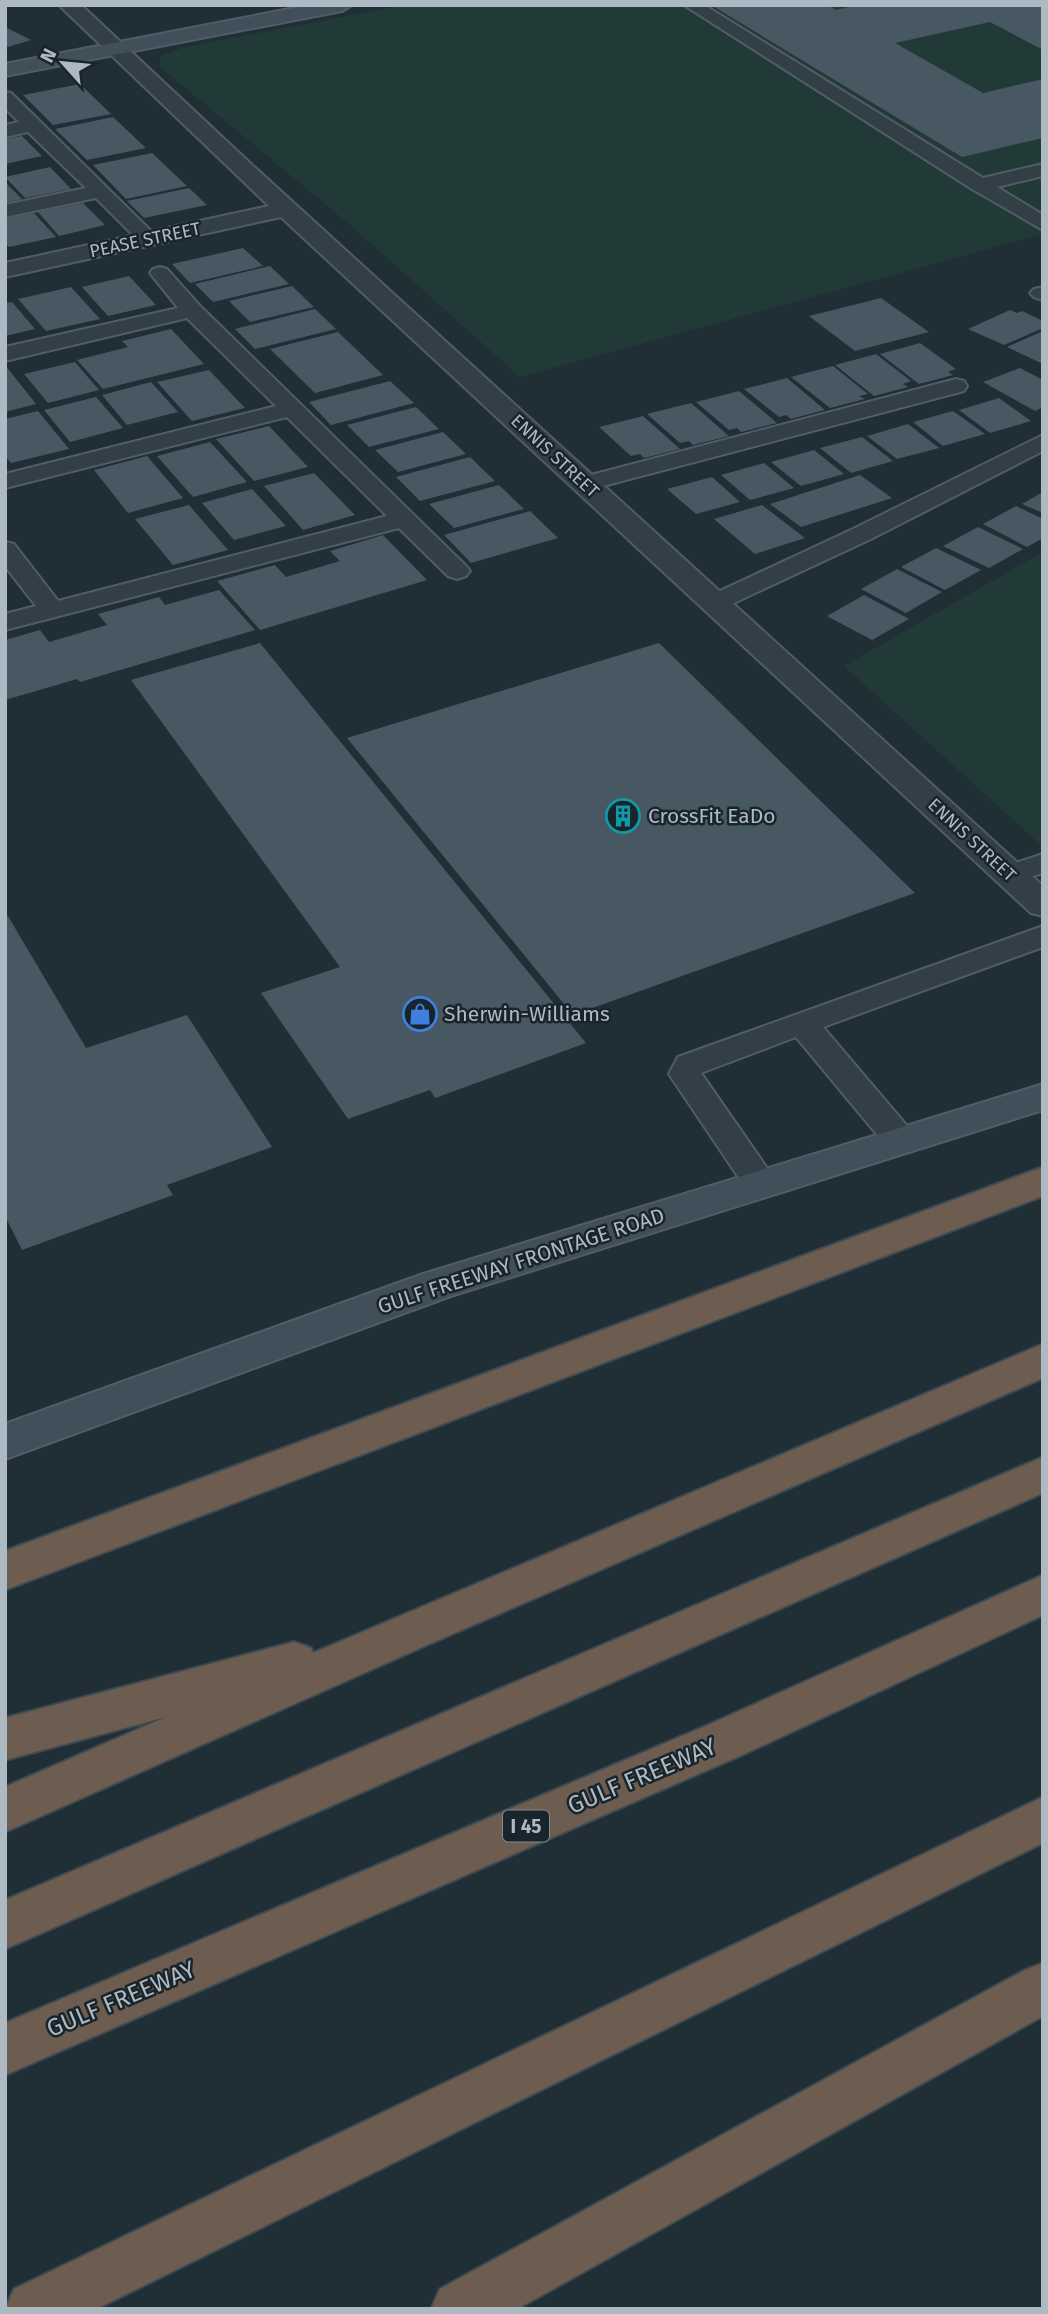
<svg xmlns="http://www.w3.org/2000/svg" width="1048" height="2314" font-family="'Fira Sans',sans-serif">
	<rect width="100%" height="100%" fill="#202e36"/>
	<g fill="#223a37">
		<polygon points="404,5 1043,5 1043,234 520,377 349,224 160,67 160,56 184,47"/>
		<polygon points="1043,552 1043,847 844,666"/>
	</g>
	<g fill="#475862">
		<polygon points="711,5 828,5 836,10 857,5 1043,5 1043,50 990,22 895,43 983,93 1043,79 1043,138 962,157"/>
		<polygon points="5,27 31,40 8,47 5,45"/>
		<polygon points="80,84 111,114 53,125 23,95"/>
		<polygon points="113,117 146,148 87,160 55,129"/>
		<polygon points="22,136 42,156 5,164 5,139"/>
		<polygon points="152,153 187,186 126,199 93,165"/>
		<polygon points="50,167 71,189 25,198 5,177"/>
		<polygon points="5,182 22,199 5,203"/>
		<polygon points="189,188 207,205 144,218 127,201"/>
		<polygon points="83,203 105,225 59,236 38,212"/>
		<polygon points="34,213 56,237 9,247 5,243 5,219"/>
		<polygon points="243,248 263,266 190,283 172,264"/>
		<polygon points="270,266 289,284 213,302 195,284"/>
		<polygon points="129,276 156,305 108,316 82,287"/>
		<polygon points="292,286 314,307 250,322 229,301"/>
		<polygon points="71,287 100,319 46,331 18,299"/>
		<polygon points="881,298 929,332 855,351 809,316"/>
		<polygon points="12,302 35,329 5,336 5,303"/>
		<polygon points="315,309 336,329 255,349 235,329"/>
		<polygon points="1010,310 1017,313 1022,311 1043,321 1043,328 1004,345 968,329"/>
		<polygon points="171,329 204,364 103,389 77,360 128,347 122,341"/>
		<polygon points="1043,331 1043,364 1007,347"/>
		<polygon points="338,332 383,375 315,393 270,349"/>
		<polygon points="920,343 956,369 948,372 953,375 919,384 880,354"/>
		<polygon points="876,354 911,381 903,384 908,387 874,396 835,365"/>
		<polygon points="75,362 99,390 48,403 24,374"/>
		<polygon points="5,365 36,404 5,412"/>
		<polygon points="833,366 868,394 859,396 865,399 830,408 791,377"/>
		<polygon points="1020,368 1043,380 1043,407 1035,411 983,382"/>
		<polygon points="209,370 245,408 192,421 157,382"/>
		<polygon points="787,378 825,410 791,419 786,415 779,417 744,389"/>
		<polygon points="390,381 414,403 331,425 309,402"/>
		<polygon points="151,382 178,412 127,425 102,395"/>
		<polygon points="739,391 777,423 741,432 737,428 729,430 696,402"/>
		<polygon points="96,397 123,428 70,442 44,410"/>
		<polygon points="999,398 1031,421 990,433 959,410"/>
		<polygon points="691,403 729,436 693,445 689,441 680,443 647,414"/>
		<polygon points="416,407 439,429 369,447 347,425"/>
		<polygon points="38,411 69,449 11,463 5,456 5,419"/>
		<polygon points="953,411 985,434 943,446 913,422"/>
		<polygon points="643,416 680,449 644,458 640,454 631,456 599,427"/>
		<polygon points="908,424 939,448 897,459 867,436"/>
		<polygon points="269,426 308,467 254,481 216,439"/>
		<polygon points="443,432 466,454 398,472 375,450"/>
		<polygon points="862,437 893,461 851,473 820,448"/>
		<polygon points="210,442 247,482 193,497 157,456"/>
		<polygon points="814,450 844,474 801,486 771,462"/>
		<polygon points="147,456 183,498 128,513 94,470"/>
		<polygon points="470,457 495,481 420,501 396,477"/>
		<polygon points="764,463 794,488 750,500 721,475"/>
		<polygon points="314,473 355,515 303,530 264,486"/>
		<polygon points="860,475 892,498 801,527 770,504"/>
		<polygon points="712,477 740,502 696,514 667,489"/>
		<polygon points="499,485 524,509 454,528 429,504"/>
		<polygon points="252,489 286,526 234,540 202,503"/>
		<polygon points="1043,492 1043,513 1022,504"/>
		<polygon points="189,505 228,550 173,565 135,519"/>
		<polygon points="762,505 805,538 755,554 714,519"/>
		<polygon points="1016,506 1043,519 1043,538 1027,547 983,524"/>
		<polygon points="530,511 558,538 471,563 444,535"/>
		<polygon points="978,527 1023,549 989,568 943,546"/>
		<polygon points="383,535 427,580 260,630 217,581 275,565 286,577 340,561 330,551"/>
		<polygon points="936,548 981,570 945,590 901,567"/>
		<polygon points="897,569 942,592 906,613 861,589"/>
		<polygon points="219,590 255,630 80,682 77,679 5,700 5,640 40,630 49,642 107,625 98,614 159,597 165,605"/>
		<polygon points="864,595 909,619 872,640 827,616"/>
		<polygon points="260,643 586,1043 435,1098 430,1090 348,1119 261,993 340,967 131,680"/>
		<polygon points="659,643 915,893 573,1015 347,738"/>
		<polygon points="5,911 86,1048 187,1015 272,1147 167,1185 173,1195 22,1250 5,1216"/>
	</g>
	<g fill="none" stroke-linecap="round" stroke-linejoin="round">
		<g stroke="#505d65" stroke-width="4">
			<g id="lane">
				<polygon points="684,5 704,5 983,178 1043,164 1043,176 997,187 1043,215 1043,230 972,189"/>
				<polygon points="5,92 11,93 155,235 158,239 155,243 141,243 96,198 5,217 5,205 86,188 28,132 5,137 5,125 19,122 5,108"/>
				<polygon points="160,267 167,269 200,306 466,566 470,571 466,576 457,579 448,576 399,528 5,630 5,614 36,606 5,566 5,542 14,544 58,601 387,516 287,417 5,488 5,474 276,406 187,318 5,361 5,347 178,308 150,273 153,269"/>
				<polygon points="1043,287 1043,300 1034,297 1030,293 1034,289"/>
				<polygon points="956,379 964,381 967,386 964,391 584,491 576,489 572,484 576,479"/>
				<polygon points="1043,435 1043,451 871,539 723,608 714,611 705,608 701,603 705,598 853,529"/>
				<polygon points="1043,854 1043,873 1010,883 1000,880 995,874 1000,868"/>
				<polygon points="1043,926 1043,947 823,1027 913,1133 918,1141 913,1149 901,1153 889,1149 796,1037 701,1073 778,1184 773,1193 761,1196 749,1193 669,1074 678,1057"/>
			</g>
		</g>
		<g stroke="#505d65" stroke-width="4">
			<polygon id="street" points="59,5 81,5 252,165 1043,886 1043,916 1031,913 281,217 5,277 5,263 269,206"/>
		</g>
		<g stroke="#505d65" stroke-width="4">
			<g id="secondary">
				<polygon points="310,5 352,5 342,11 5,76 5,64"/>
				<polygon points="1043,1084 1043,1110 451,1296 5,1459 5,1424 423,1274"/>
			</g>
		</g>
		<g stroke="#3e4a51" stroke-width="4">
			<g id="highway">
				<polygon points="1043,1167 1043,1196 5,1590 5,1551"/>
				<polygon points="1043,1344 1043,1378 427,1645 5,1832 5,1787 166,1717 5,1760 5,1718 294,1642 311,1648 313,1653"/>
				<polygon points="1043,1457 1043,1493 5,1949 5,1900"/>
				<polygon points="1043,1575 1043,1615 742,1755 5,2075 5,2023 708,1725"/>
				<polygon points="1043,1797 1043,1843 96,2309 5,2309 14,2289"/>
				<polygon points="1043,1963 1043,2016 517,2309 431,2309 440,2289 1025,1970"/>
			</g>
		</g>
		<use href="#lane" fill="#333f47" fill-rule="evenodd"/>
		<use href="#street" fill="#333f47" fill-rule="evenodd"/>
		<use href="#secondary" fill="#414f5a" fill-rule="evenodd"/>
		<use href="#highway" fill="#6d5c50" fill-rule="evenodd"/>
	</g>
	<defs>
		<g id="building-ring" transform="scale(1.75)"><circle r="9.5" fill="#19242b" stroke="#0f9aa8" stroke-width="1.5"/><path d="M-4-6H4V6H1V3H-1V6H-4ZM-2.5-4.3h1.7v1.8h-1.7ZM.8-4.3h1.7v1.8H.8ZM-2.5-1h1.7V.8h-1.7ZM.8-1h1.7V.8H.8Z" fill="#0f9aa8"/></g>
		<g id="shop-ring" transform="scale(1.75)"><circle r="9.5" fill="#19242b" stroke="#3f7fe0" stroke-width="1.5"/><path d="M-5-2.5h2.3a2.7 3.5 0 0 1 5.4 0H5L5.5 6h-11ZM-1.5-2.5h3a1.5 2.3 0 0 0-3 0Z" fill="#3f7fe0"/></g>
	</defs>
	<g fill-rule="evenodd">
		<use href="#building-ring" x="623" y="816"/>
		<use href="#shop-ring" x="420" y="1014"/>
	</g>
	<g text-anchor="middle" stroke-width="5" stroke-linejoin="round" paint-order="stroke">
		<g font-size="18" fill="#adbac4" stroke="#19242b">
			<text transform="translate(145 240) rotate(-12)" y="6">PEASE STREET</text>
			<text transform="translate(555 456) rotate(43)" y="6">ENNIS STREET</text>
			<text transform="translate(972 840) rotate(43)" y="6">ENNIS STREET</text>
		</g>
		<rect fill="#19242b" stroke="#818d96" stroke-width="2" x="503" y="1810.5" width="46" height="31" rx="5"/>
		<g font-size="19" font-weight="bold" fill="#adbac4">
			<text x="526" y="1833">I 45</text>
		</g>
		<g font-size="21" fill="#adbac4" stroke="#19242b" text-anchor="start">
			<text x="648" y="823">CrossFit EaDo</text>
			<text x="444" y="1021">Sherwin-Williams</text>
		</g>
		<g font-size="21" fill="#adbac4" stroke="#19242b">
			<text transform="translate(521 1261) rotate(-18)" y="7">GULF FREEWAY FRONTAGE ROAD</text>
		</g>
		<g font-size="24" fill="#adbac4" stroke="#19242b">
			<text transform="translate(642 1776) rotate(-23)" y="8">GULF FREEWAY</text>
			<text transform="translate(121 1999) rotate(-23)" y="8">GULF FREEWAY</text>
		</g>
	</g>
	<rect width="1048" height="2314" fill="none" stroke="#adbac4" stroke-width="14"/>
	<g transform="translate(63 63) rotate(297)" stroke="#19242b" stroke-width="5" paint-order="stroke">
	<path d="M0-5L12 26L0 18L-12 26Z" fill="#adbac4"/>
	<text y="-10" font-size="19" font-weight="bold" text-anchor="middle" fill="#adbac4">N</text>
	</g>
</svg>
